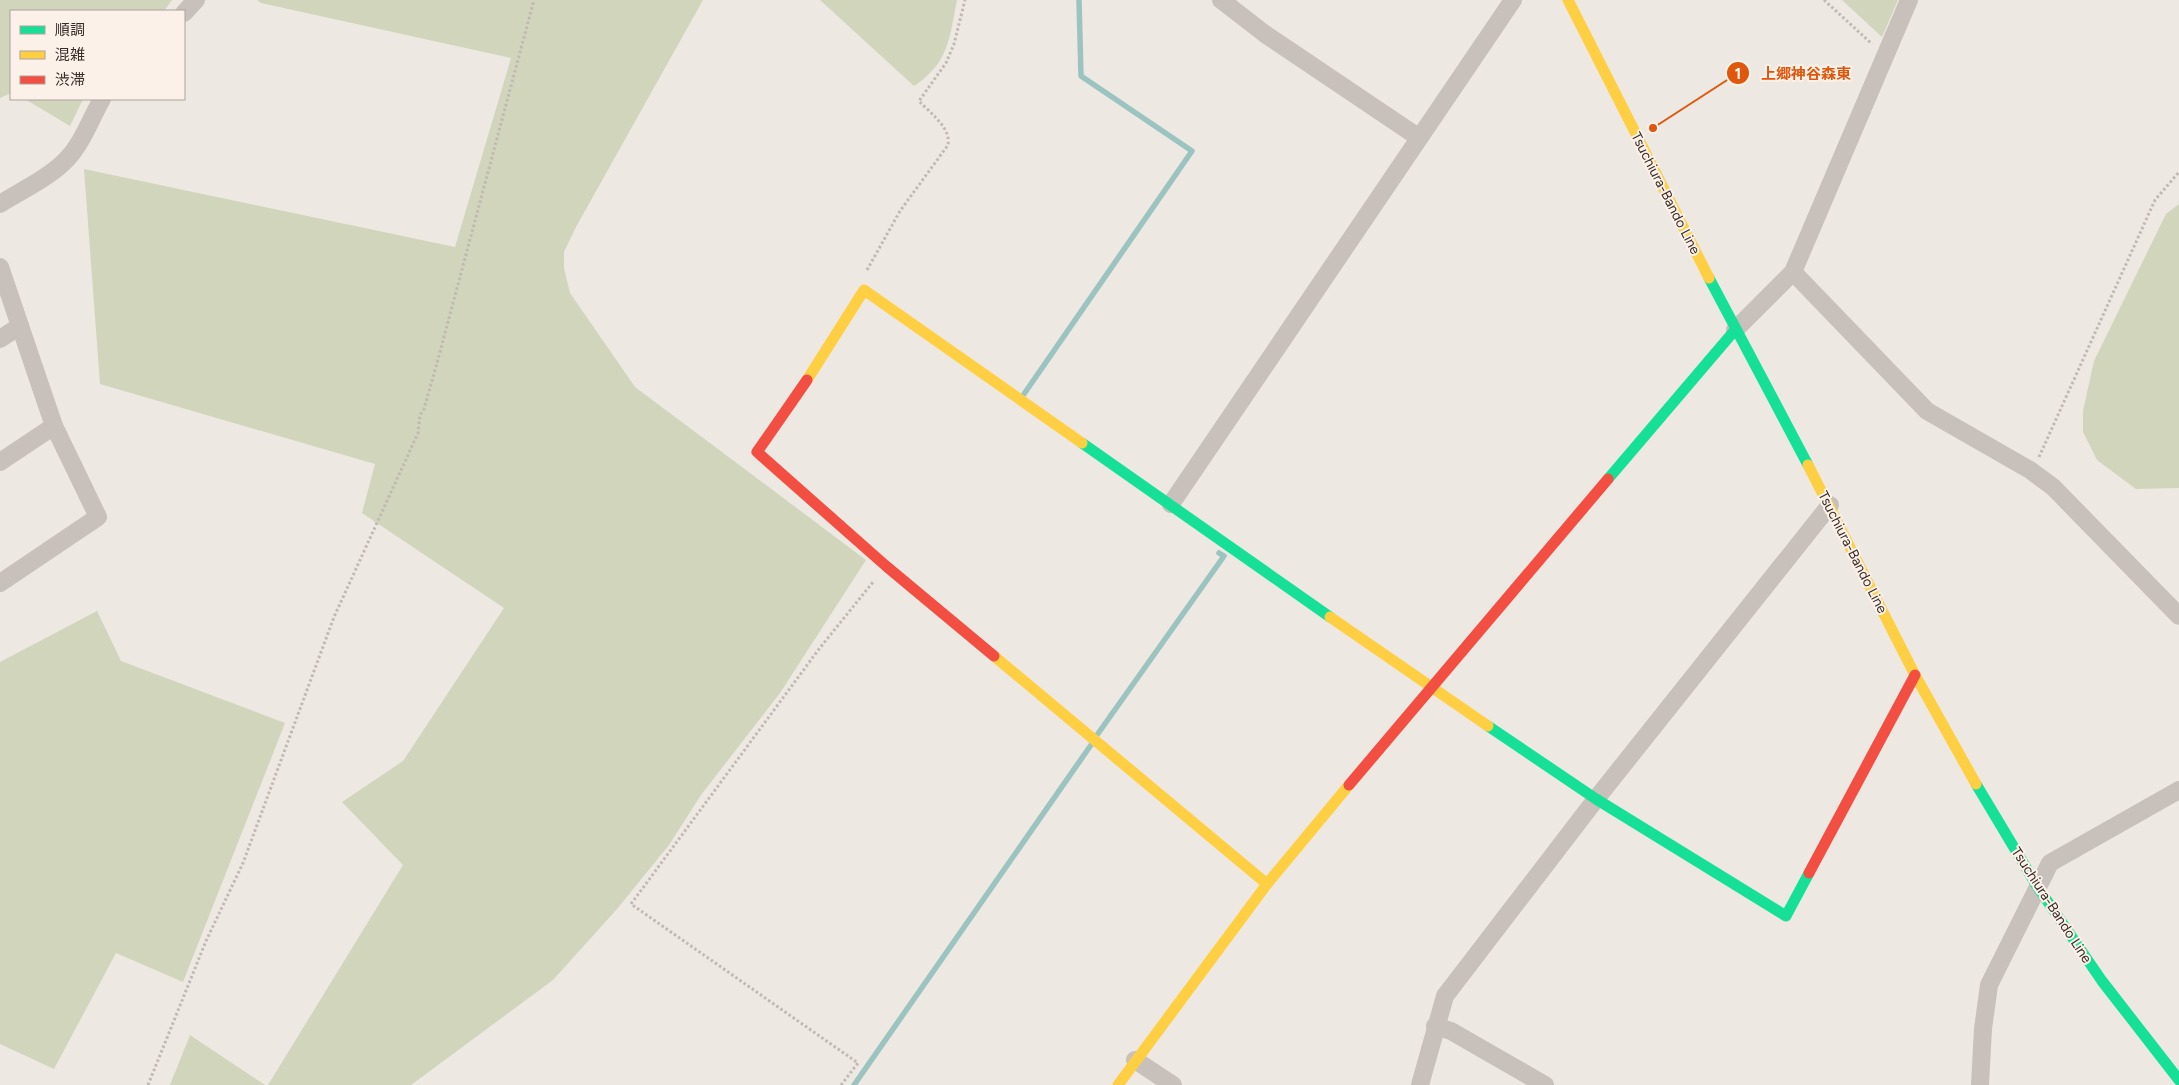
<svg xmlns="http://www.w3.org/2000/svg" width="2179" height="1085" font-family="Figtree,'Noto Sans JP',sans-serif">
	<rect width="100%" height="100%" fill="#eee8e2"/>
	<g fill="#d1d5bb">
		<polygon points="0,0 172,0 164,11 11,11 11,93 0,98"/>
		<polygon points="257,0 703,0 576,227 564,252 564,268 570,293 635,387 866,560 780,693 701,795 669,845 617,909 553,980 411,1085 268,1085 403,865 342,802 403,761 504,608 362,513 375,464 100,384 84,169 455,247 511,58 261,3"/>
		<path d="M 820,0 L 957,0 C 949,39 949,63 914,86 Z"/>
		<polygon points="1842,0 1898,0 1882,37"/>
		<polygon points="25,99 83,99 70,126"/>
		<polygon points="2179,204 2179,488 2136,489 2097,460 2083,432 2083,411 2094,361 2166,214"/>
		<polygon points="97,611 121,661 285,723 183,982 116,953 54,1069 0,1044 0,662"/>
		<polygon points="190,1035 265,1085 170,1085"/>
	</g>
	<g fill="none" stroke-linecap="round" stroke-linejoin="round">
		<g stroke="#9bc4c0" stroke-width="5.5">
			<polyline points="1024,394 1192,151 1081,76 1079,0"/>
			<polyline points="1097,735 1224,556 1219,553"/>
			<polyline points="854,1085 1091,745"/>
		</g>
		<g stroke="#c1b8b3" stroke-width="3" stroke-dasharray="2.5 2.5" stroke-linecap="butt">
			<polyline points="1824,0 1872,44"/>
			<path d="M 867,270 L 900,211 L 948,145 C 951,127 930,113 919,101 L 946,63 L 954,44 L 965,0"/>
			<polyline points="2039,457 2155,200 2179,172"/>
			<polyline points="148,1085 206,941 243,863 334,617 418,433 420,415 424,409 437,363 534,0"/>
			<polyline points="841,1085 858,1063 631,904 819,649 873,582"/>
		</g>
		<g stroke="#c8c0bb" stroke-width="18">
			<polyline points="1221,0 1265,34 1418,137"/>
			<polyline points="184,13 196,0"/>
			<path d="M 0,204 C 22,190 49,178 67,159 C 83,142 91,118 102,99"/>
			<polyline points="0,267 54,426 98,517 0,583"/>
			<polyline points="1793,272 1927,411 2030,470 2053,487 2179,616"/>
			<polyline points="1735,330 1793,272 1909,0"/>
			<polyline points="0,339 20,326"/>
			<polyline points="0,462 54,426"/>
			<polyline points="1171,504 1513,0"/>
			<polyline points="1435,1026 1451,1031 1545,1085"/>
			<polyline points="1135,1060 1173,1085"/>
			<polyline points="1420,1085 1445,996 1596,799 1830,505"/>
			<polyline points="1980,1085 1983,1029 1989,985 2050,863 2179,790"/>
		</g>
		<g stroke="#16e098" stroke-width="11">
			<polyline points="1709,278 1808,465"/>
			<polyline points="1082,443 1330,617"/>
			<polyline points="1608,479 1735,330"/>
			<polyline points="1488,726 1596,799 1786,916 1809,873"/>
			<polyline points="1976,784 2037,886 2102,981 2179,1080"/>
		</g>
		<g stroke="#ffcf43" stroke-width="11">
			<polyline points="1568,0 1709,278"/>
			<polyline points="807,380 864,290 1082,443"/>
			<polyline points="1808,465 1915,675 1976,784"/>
			<polyline points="1330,617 1488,726"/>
			<polyline points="994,656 1267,884"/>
			<polyline points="1118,1085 1267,884 1349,785"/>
		</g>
		<g stroke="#f24e42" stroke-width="11">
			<polyline points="807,380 757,452 886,566 994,656"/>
			<polyline points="1349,785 1608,479"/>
			<polyline points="1809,873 1915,675"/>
		</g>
	</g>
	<g text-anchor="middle" stroke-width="4" stroke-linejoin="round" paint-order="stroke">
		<g font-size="14" fill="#392c28" stroke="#fbf1e9">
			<text transform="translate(1666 193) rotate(63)" y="5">Tsuchiura-Bando Line</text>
			<text transform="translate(1853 552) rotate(63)" y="5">Tsuchiura-Bando Line</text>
			<text transform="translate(2052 905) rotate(57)" y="5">Tsuchiura-Bando Line</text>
		</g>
	</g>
	<path fill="none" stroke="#df570d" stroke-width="2" d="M1653 128L1738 73"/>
	<g fill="#df570d" stroke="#fbf1e9" stroke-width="2">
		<circle cx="1653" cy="128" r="5"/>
		<circle cx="1738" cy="73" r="12"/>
	</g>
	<g font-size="15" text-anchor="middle" font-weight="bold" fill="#fff">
		<text x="1738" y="79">1</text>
	</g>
	<g font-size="15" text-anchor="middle" font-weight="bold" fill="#df570d" stroke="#fbf1e9" stroke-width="4" stroke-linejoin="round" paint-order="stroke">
		<text x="1806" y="79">上郷神谷森東</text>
	</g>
	<rect x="10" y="10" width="175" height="90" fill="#fbf1e9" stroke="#ada29c"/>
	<rect x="20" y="26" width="25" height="8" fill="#16e098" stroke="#ada29c"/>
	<text x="55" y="35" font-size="15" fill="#392c28">順調</text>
	<rect x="20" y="51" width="25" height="8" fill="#ffcf43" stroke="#ada29c"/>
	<text x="55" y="60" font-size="15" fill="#392c28">混雑</text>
	<rect x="20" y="76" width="25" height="8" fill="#f24e42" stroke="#ada29c"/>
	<text x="55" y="85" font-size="15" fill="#392c28">渋滞</text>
</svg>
